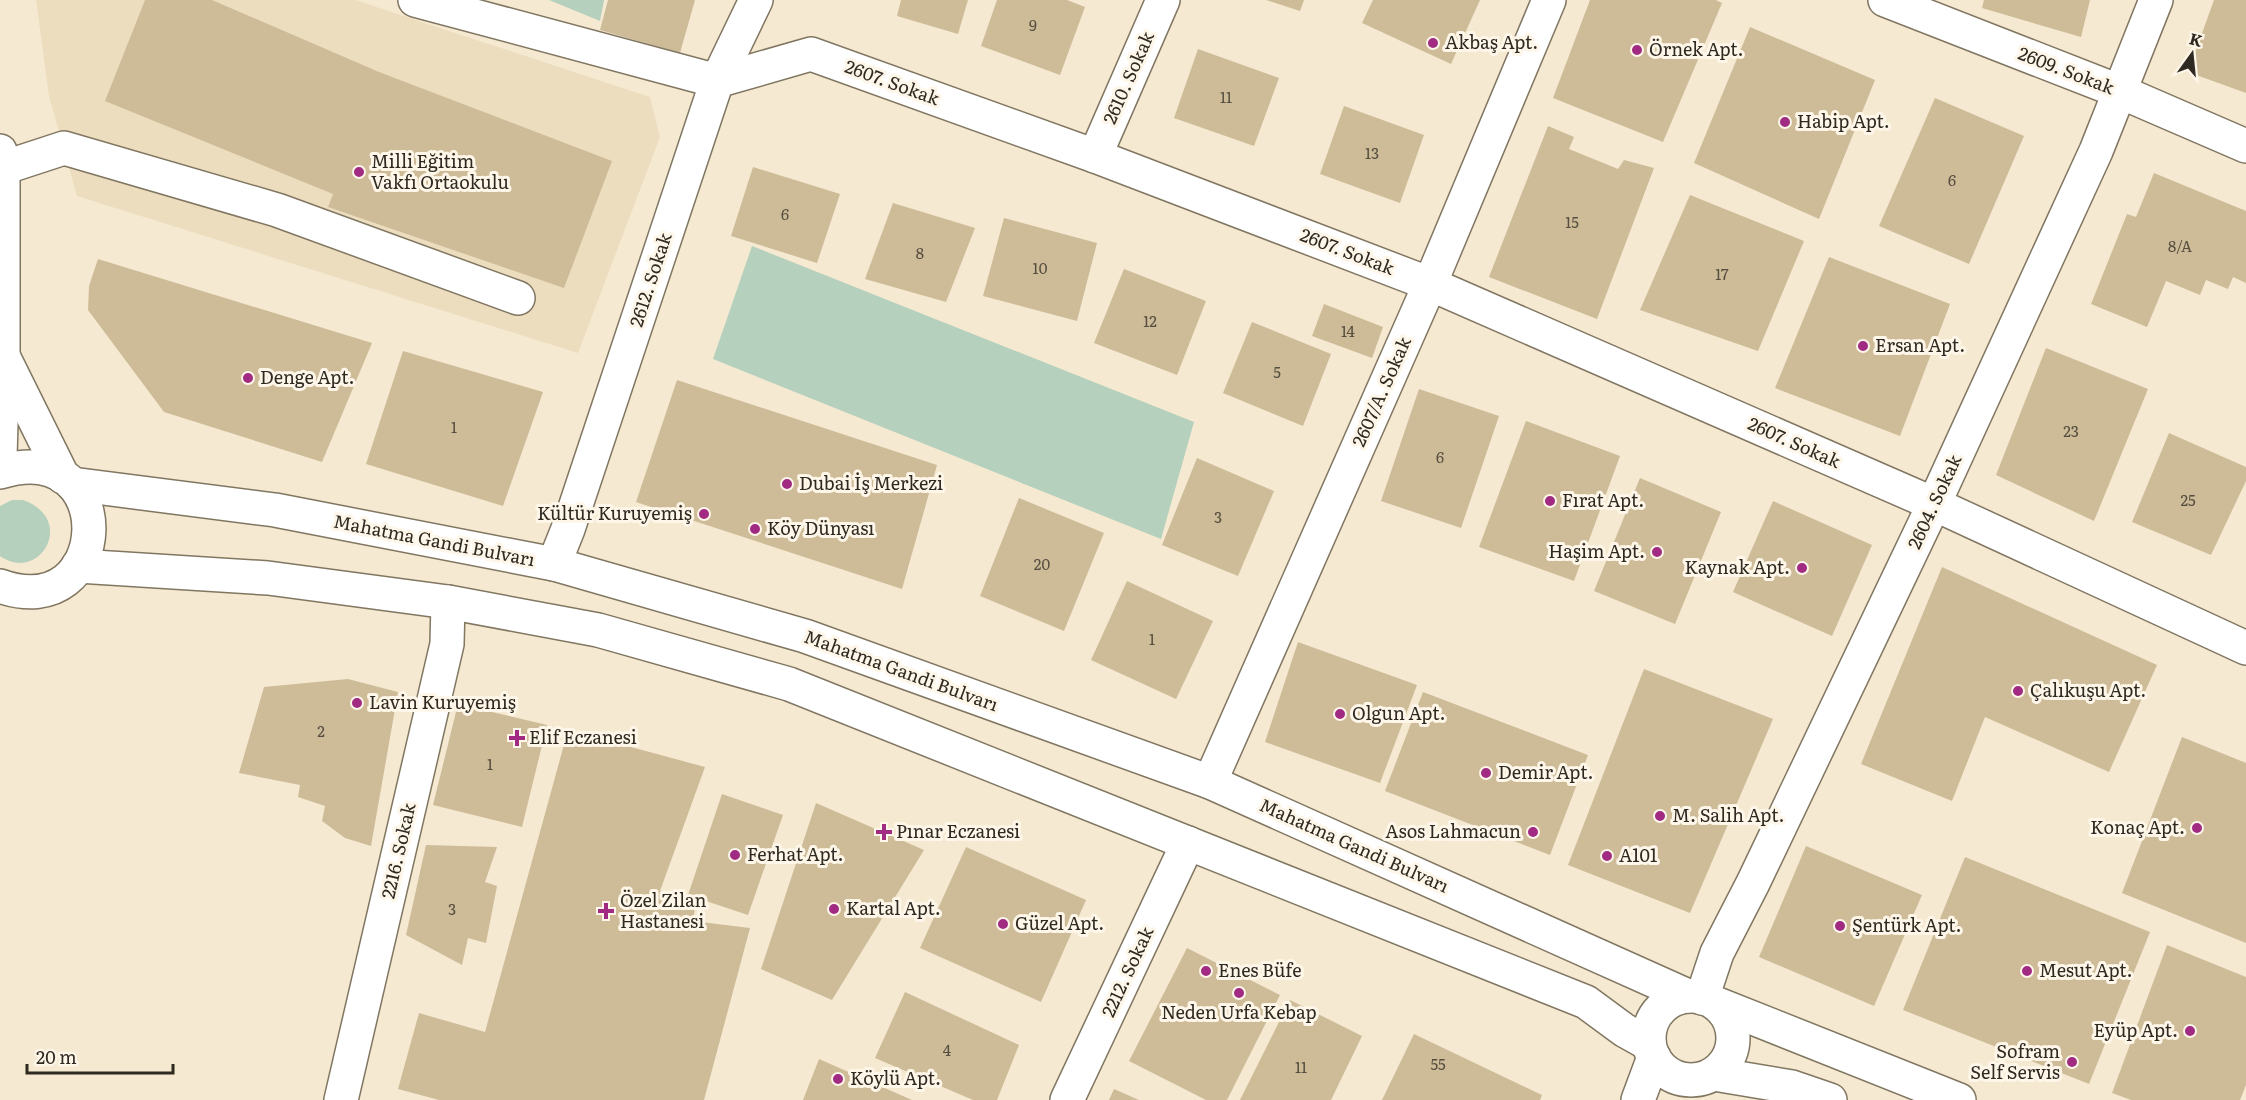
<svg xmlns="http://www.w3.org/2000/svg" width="2246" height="1100" font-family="Literata,serif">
	<rect width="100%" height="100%" fill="#f5e9d1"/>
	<polygon fill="#ecddbf" points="36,0 355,0 650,97 660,137 578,353 77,196 49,96"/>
	<g fill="#b5d0bc">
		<polygon points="549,0 604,0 600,21"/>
		<polygon points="752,246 1194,422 1161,539 713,359"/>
		<path d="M 23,500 C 77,519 40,584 0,556 L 0,506 L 12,500 Z"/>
	</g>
	<g fill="#cebc99">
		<polygon points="145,0 212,0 379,72 612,161 564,288 328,207 333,194 105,101"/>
		<polygon points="608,0 695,0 680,53 600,30"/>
		<polygon points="901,0 968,0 958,34 897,16"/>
		<polygon points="997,0 1067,0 1085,7 1060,75 981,46"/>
		<polygon points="1266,0 1304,0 1300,11"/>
		<polygon points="1373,0 1480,0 1451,64 1362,23"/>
		<polygon points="1590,0 1716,0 1722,3 1663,142 1553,98"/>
		<polygon points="1984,0 2090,0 2081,37 1982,8"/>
		<polygon points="2214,0 2246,0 2246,93 2188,72"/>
		<polygon points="1750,27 1875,80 1819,219 1694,163"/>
		<polygon points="1198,49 1279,78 1254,146 1174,118"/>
		<polygon points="1935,98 2024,136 1969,264 1879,226"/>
		<polygon points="1344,106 1424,135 1400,203 1320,174"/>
		<polygon points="1548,126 1574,137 1569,149 1618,169 1624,160 1654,168 1597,319 1489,277"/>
		<polygon points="753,167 840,194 817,263 731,236"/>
		<polygon points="2154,173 2246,211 2246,283 2233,277 2228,289 2206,280 2200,295 2166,281 2147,327 2091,304 2127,214 2136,217"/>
		<polygon points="1690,195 1804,241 1758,351 1640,310"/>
		<polygon points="893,203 975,228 946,302 865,279"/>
		<polygon points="1004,218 1097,243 1077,321 983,296"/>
		<polygon points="1829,257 1950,304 1900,436 1775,388"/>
		<polygon points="98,259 372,343 322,462 164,412 88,310 89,286"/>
		<polygon points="1124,269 1206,301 1177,375 1094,343"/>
		<polygon points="1324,304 1383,327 1372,358 1312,336"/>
		<polygon points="1252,322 1331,354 1303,426 1223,393"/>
		<polygon points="2046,348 2148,389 2094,521 1996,475"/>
		<polygon points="403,351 543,392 503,506 366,464"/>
		<polygon points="677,380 937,465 902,589 636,502"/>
		<polygon points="1419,389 1499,416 1461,528 1381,501"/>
		<polygon points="1526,421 1620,456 1574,581 1479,547"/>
		<polygon points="2169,433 2246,467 2246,481 2211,555 2132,522"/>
		<polygon points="1197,458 1274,491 1238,576 1162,545"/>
		<polygon points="1640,478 1721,512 1675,624 1594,591"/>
		<polygon points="1019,498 1104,533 1064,631 980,596"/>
		<polygon points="1773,501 1872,545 1832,636 1733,592"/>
		<polygon points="1942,567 2157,665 2109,772 1985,717 1952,801 1861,764"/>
		<polygon points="1127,581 1213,621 1176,699 1091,660"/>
		<polygon points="1298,642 1417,685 1380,783 1265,742"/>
		<polygon points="1644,669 1773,719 1690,913 1568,865"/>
		<polygon points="348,679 398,692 371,846 345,838 322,821 325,806 298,797 300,785 239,773 264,687"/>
		<polygon points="1423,692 1588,755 1550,855 1385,791"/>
		<polygon points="458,704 547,725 522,827 433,805"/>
		<polygon points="568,730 705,767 660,891 696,901 693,921 750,928 704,1100 439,1100 398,1089 419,1013 485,1032"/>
		<polygon points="2182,737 2246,763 2246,943 2122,893"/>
		<polygon points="722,794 783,815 748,915 688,895"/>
		<polygon points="816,803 924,850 832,1000 761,969"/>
		<polygon points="426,845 497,847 485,882 497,886 486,943 468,938 462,965 406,935"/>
		<polygon points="1806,846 1922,895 1874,1006 1759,957"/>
		<polygon points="966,847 1086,900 1041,1002 920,948"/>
		<polygon points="1965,857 2150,932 2089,1084 1903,1010"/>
		<polygon points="2167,945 2246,977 2246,1085 2240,1100 2131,1100 2112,1093"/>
		<polygon points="1187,948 1280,995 1227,1100 1206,1100 1129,1061"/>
		<polygon points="905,992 1019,1045 997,1100 973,1100 875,1058"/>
		<polygon points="1290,1000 1362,1036 1331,1100 1240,1100"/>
		<polygon points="1414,1034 1542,1095 1540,1100 1382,1100"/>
		<polygon points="819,1059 912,1100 803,1100"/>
		<polygon points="1114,1089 1139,1100 1109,1100"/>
	</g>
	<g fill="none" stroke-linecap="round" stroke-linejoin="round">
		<g stroke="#807661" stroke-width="36">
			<g id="minor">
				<polyline points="415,0 717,81 811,54 1095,156 1430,284 1934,504 2246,648"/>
				<polyline points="1885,0 2121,92 2246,146"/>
				<polyline points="0,151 3,168 3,356 0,457"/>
				<polyline points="1095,156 1163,0"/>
				<polyline points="3,168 64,148 277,210 518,298"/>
				<polyline points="5,360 63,477"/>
				<polyline points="554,564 568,529 717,81 756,0"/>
				<polyline points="1210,782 1430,284 1549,0"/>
				<polyline points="1702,998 1717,953 1753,883 1934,504 2096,151 2156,0"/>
				<polyline points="341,1100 447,644 448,602"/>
				<polyline points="1067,1100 1188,843"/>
			</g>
		</g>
		<g stroke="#807661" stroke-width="36">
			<g id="major">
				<path d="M 0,472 C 122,434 115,627 0,586"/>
				<polyline points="72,484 275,510 554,564 805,636 1210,782 1688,996"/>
				<polyline points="78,566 268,578 448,602 598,630 789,684 1586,1002 1624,1030 1649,1044"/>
				<circle cx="1691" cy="1038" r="42"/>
				<polyline points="1715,1003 1959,1100"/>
				<polyline points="1714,1074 1792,1087 1830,1100"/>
				<polyline points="1638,1100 1654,1057"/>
			</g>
		</g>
		<use href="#minor" stroke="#fff" stroke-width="33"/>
		<use href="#major" stroke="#fff" stroke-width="33"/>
	</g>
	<g fill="#a12b83" stroke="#fef6e8" stroke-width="2">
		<circle cx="1433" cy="43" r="6"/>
		<circle cx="1637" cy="50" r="6"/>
		<circle cx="1785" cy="122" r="6"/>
		<circle cx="359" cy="172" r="6"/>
		<circle cx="1863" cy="346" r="6"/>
		<circle cx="248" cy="378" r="6"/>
		<circle cx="787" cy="484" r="6"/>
		<circle cx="1550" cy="501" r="6"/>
		<circle cx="704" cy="514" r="6"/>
		<circle cx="755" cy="529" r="6"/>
		<circle cx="1657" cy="552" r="6"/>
		<circle cx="1802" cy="568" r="6"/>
		<circle cx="2018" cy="691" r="6"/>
		<circle cx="357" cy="703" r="6"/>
		<circle cx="1340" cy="714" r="6"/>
		<path d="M514 729h6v6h6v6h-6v6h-6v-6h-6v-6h6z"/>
		<circle cx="1486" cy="773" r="6"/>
		<circle cx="1660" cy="816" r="6"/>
		<circle cx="2197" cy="828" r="6"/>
		<path d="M881 823h6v6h6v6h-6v6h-6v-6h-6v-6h6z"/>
		<circle cx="1533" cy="832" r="6"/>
		<circle cx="735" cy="855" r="6"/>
		<circle cx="1607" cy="856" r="6"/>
		<circle cx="834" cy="909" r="6"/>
		<path d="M603 902h6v6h6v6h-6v6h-6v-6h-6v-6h6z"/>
		<circle cx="1003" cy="924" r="6"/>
		<circle cx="1840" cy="926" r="6"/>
		<circle cx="1206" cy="971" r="6"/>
		<circle cx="2027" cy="971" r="6"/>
		<circle cx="1239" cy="993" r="6"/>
		<circle cx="2190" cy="1031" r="6"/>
		<circle cx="2072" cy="1062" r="6"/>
		<circle cx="838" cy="1079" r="6"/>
	</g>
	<g text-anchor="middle" stroke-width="6" stroke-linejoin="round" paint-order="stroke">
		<g font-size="15" fill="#564e3f">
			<text x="1033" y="31">9</text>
			<text x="1226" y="103">11</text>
			<text x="1372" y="159">13</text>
			<text x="1952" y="186">6</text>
			<text x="785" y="220">6</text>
			<text x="1572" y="228">15</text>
			<text x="2180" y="252">8/A</text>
			<text x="920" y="259">8</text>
			<text x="1040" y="274">10</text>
			<text x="1722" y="280">17</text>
			<text x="1150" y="327">12</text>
			<text x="1348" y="337">14</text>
			<text x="1277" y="378">5</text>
			<text x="454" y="433">1</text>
			<text x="2071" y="437">23</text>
			<text x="1440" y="463">6</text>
			<text x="2188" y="506">25</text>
			<text x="1218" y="523">3</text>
			<text x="1042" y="570">20</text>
			<text x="1152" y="645">1</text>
			<text x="321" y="737">2</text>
			<text x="490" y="770">1</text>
			<text x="452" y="915">3</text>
			<text x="947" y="1056">4</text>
			<text x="1438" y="1070">55</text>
			<text x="1301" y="1073">11</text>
		</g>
		<g font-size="18" fill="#2e2921" stroke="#fef6e8" text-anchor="start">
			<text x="1445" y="49">Akbaş Apt.</text>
			<text x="1649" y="56">Örnek Apt.</text>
			<text x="1797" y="128">Habip Apt.</text>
			<text x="371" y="168">Milli Eğitim<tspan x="371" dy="21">Vakfı Ortaokulu</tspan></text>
			<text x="1875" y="352">Ersan Apt.</text>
			<text x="260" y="384">Denge Apt.</text>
			<text x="799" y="490">Dubai İş Merkezi</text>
			<text x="1562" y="507">Fırat Apt.</text>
			<text x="692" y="520" text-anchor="end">Kültür Kuruyemiş</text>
			<text x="767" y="535">Köy Dünyası</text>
			<text x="1645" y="558" text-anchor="end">Haşim Apt.</text>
			<text x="1790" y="574" text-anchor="end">Kaynak Apt.</text>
			<text x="2030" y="697">Çalıkuşu Apt.</text>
			<text x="369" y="709">Lavin Kuruyemiş</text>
			<text x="1352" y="720">Olgun Apt.</text>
			<text x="529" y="744">Elif Eczanesi</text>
			<text x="1498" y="779">Demir Apt.</text>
			<text x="1672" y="822">M. Salih Apt.</text>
			<text x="2185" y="834" text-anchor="end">Konaç Apt.</text>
			<text x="896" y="838">Pınar Eczanesi</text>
			<text x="1521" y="838" text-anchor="end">Asos Lahmacun</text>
			<text x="747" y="861">Ferhat Apt.</text>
			<text x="1619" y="862">A101</text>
			<text x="620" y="907">Özel Zilan<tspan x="620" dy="21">Hastanesi</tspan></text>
			<text x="846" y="915">Kartal Apt.</text>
			<text x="1015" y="930">Güzel Apt.</text>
			<text x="1852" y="932">Şentürk Apt.</text>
			<text x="1218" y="977">Enes Büfe</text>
			<text x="2039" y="977">Mesut Apt.</text>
			<text x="1239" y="1019" text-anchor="middle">Neden Urfa Kebap</text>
			<text x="2178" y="1037" text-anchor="end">Eyüp Apt.</text>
			<text x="2060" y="1058" text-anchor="end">Sofram<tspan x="2060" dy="21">Self Servis</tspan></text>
			<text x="850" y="1085">Köylü Apt.</text>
		</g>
		<g font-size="18" fill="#2e2921" stroke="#fef6e8">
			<text transform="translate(2066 71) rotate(21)" y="6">2609. Sokak</text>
			<text transform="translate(1129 78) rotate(-66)" y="6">2610. Sokak</text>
			<text transform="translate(892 83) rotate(20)" y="6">2607. Sokak</text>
			<text transform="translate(1347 252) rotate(21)" y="6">2607. Sokak</text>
			<text transform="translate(651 280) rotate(-72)" y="6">2612. Sokak</text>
			<text transform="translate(1382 392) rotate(-66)" y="6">2607/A. Sokak</text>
			<text transform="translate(1794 443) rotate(24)" y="6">2607. Sokak</text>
			<text transform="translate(1935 502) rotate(-65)" y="6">2604. Sokak</text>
			<text transform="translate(434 541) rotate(11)" y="6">Mahatma Gandi Bulvarı</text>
			<text transform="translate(901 671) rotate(20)" y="6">Mahatma Gandi Bulvarı</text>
			<text transform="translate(1354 846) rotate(24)" y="6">Mahatma Gandi Bulvarı</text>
			<text transform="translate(399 851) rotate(-77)" y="6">2216. Sokak</text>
			<text transform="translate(1128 972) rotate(-65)" y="6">2212. Sokak</text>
		</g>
	</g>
	<g transform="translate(2192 54) rotate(15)" stroke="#fef6e8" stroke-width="4.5" paint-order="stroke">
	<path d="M0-4.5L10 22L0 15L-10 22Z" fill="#2e2921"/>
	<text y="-9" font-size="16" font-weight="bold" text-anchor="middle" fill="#2e2921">K</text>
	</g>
	<path d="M27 1064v9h146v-9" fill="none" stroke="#2e2921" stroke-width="3"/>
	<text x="36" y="1064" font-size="18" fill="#2e2921" stroke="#fef6e8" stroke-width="4.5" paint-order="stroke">20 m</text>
</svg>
